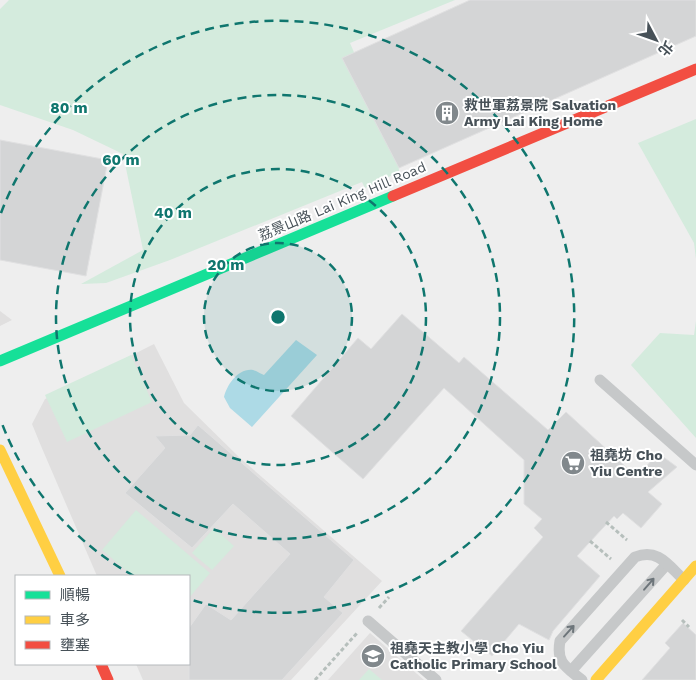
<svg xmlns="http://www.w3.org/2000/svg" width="696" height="680" font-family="'Work Sans','Noto Sans TC',sans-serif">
	<rect width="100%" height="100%" fill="#eee"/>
	<g fill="#e0dfdf">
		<polygon points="0,311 12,320 0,326"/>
		<polygon points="154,344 184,403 240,458 382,581 291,680 143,680 136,664 189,664 189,576 97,576 41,446 32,424 45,399"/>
		<polygon points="370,633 424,680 328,680"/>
	</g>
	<g fill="#d4ebdd">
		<polygon points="9,0 455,0 350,43 398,154 399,172 365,188 362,182 170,260 106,283 81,284 143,250 123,154 73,130 0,105 0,9"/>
		<polygon points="696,119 696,259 694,243 638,143"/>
		<polygon points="696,321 696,438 631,365 660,333 694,335"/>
		<polygon points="131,355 152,402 67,442 45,395"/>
		<polygon points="136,510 210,573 189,598 189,576 133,576 102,550"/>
		<polygon points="214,528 234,546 212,570 192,553"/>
		<polygon points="369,669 382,680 359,680"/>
	</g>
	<path fill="#addae6" d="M 296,340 L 317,355 L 252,427 L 230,408 L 224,397 C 227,385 238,368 253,370 C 256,371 261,374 264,375 Z"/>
	<g fill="#d4d5d6" stroke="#e0e0e1">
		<polygon points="470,0 696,0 696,36 399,168 342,58"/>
		<polygon points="0,140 108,160 86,276 0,260"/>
		<polygon points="402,314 459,363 464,357 548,430 566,412 637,477 658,453 677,467 648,492 662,504 641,528 623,513 617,519 614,516 577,556 600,576 553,631 549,640 519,624 492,656 461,631 543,537 534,528 542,519 524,504 524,460 444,388 363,479 291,416 358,338 371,349"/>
		<polygon points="198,425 354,560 324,597 343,613 282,680 189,680 189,628 206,604 231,620 290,554 233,504 192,548 125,493 165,448 155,436 190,435"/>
		<polygon points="683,623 696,635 696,680 642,680 670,648 665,643"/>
	</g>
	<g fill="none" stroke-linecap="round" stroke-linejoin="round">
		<g stroke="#b6bfbc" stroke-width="3" stroke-dasharray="4 2.5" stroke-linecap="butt">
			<polyline points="606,522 627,540"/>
			<polyline points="590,541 611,559"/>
			<polyline points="379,608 389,597"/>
			<polyline points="682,620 689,627"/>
			<polyline points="315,680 357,633"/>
		</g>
		<g stroke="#c6c8c9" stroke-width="11">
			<polyline points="600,380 696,465"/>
			<polyline points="368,621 436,680"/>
			<polyline points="571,671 667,564"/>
			<path d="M 582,680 C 566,667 556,663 560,641 L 635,557 C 658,548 668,565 684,580"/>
		</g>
		<polyline stroke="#16e098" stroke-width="11" points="0,361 393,196"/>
		<g stroke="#ffcf43" stroke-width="11">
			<polyline points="0,450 60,576"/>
			<polyline points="596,680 696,566"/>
		</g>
		<g stroke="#f24e42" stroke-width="11">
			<polyline points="393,196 696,69"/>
			<polyline points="101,664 108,680"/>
		</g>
	</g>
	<defs><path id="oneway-shaft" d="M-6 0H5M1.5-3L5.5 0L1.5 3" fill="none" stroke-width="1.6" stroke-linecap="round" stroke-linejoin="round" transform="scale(1.25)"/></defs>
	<g stroke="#6d757a">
		<use href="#oneway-shaft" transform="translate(649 584) rotate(-49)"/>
		<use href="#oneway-shaft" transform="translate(569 631) rotate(-48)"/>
	</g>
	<circle cx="278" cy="317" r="74" fill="#0f766e" fill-opacity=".12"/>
	<g fill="none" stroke="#0f766e" stroke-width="2.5" stroke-dasharray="9 6">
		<circle cx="278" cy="317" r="74"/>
		<circle cx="278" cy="317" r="148"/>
		<circle cx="278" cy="317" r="222"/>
		<path d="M134 576A296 296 0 0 1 1 421M1 213A296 296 0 1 1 189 599"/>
	</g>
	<defs>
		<g id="building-disc" transform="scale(1.25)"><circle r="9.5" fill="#81888c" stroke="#fff"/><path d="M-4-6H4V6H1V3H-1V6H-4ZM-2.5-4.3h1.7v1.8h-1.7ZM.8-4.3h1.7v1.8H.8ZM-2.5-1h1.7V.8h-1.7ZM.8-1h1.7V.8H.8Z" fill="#fff"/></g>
		<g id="supermarket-disc" transform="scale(1.25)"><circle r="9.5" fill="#81888c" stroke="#fff"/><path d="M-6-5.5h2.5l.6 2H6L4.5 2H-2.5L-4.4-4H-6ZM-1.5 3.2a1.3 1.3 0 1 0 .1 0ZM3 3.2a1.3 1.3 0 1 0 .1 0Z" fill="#fff"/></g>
		<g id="school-disc" transform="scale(1.25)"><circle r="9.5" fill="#81888c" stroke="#fff"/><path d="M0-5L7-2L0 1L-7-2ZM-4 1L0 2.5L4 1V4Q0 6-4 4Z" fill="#fff"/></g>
	</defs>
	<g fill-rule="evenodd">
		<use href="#building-disc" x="447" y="113"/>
		<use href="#supermarket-disc" x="573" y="463"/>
		<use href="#school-disc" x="373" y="656"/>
	</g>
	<g text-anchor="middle" stroke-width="4" stroke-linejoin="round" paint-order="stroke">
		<g font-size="14" font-weight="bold" fill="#475158" stroke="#fff" text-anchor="start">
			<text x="464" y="110">救世軍荔景院 Salvation<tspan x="464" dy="16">Army Lai King Home</tspan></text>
			<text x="590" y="460">祖堯坊 Cho<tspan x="590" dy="16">Yiu Centre</tspan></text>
			<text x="390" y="653">祖堯天主教小學 Cho Yiu<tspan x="390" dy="16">Catholic Primary School</tspan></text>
		</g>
		<g font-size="14" fill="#475158" stroke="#fff">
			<text transform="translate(342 201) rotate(-23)" y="5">荔景山路 Lai King Hill Road</text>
		</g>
	</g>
	<circle cx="278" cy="317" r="8" fill="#0f766e" stroke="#fff" stroke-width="2.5"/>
	<g font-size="15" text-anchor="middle" font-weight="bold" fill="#0f766e" stroke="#fff" stroke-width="4" stroke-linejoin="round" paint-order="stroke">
		<text x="69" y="113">80 m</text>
		<text x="121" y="165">60 m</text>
		<text x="173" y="218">40 m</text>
		<text x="226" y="270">20 m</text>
	</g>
	<rect x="15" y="575" width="175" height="90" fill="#ffffff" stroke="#b5b9bc"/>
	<rect x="25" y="591" width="25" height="8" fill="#16e098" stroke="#b5b9bc"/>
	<text x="60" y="600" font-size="15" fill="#475158">順暢</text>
	<rect x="25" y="616" width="25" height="8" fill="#ffcf43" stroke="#b5b9bc"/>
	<text x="60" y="625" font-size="15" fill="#475158">車多</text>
	<rect x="25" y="641" width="25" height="8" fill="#f24e42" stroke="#b5b9bc"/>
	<text x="60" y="650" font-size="15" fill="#475158">壅塞</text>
	<g transform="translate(656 40) rotate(131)" stroke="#ffffff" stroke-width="4" paint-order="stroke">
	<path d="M0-4L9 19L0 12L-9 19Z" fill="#475158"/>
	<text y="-8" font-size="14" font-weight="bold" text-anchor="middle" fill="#475158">北</text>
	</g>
</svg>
